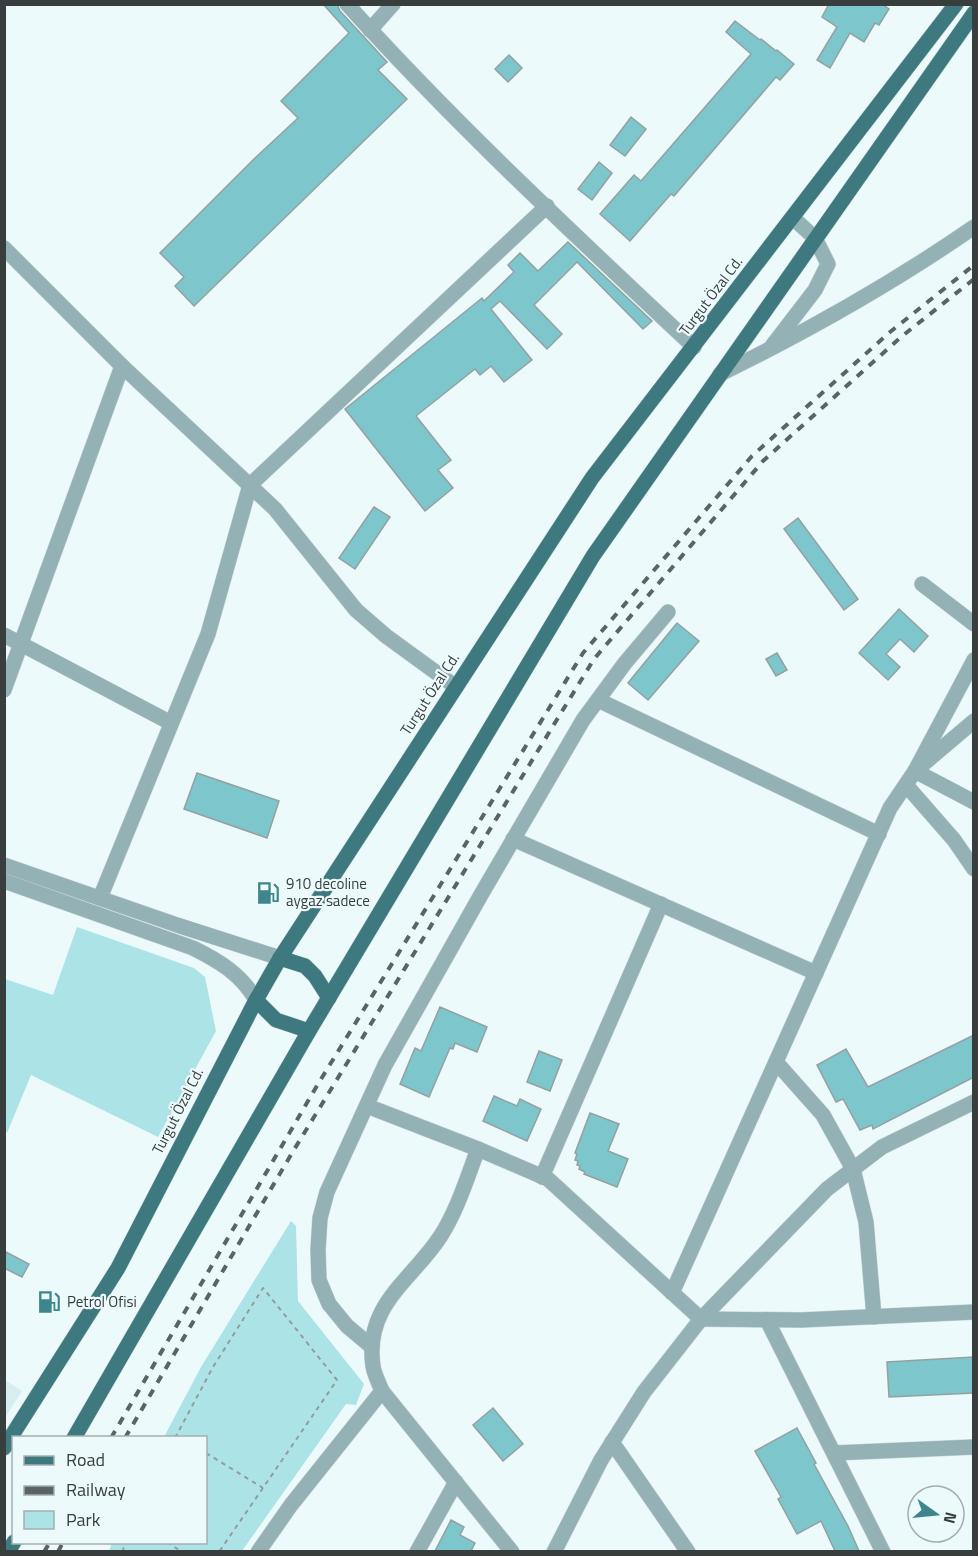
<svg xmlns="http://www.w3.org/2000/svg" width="978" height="1556" font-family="'Titillium Web',sans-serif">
	<rect width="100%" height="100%" fill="#ecfafb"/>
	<polygon fill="#d7eef0" points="5,1380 22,1391 5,1418"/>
	<g fill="#ace3e7">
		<polygon points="77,927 194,968 205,977 216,1031 158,1137 31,1075 7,1133 5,1131 5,979 53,995"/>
		<polygon points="291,1221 296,1226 298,1301 364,1384 356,1405 346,1404 242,1551 109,1551 112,1543 206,1542 206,1438 164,1437 201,1367"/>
	</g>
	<g fill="#7dc6cc" stroke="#94a1a2" stroke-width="1.5">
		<polygon points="323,4 337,4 340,11 387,62 378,70 407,99 194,306 175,286 184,277 160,253 254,159 298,118 281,101 349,33"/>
		<polygon points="829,4 882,4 889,9 879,25 875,23 864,42 850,33 830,68 817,60 837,27 822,17"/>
		<polygon points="735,21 760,40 761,39 776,51 777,50 794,64 780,80 776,77 674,196 671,194 630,241 600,214 634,175 641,181 751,54 726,32"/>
		<polygon points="509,55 522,68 508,82 495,69"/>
		<polygon points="631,117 646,129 625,156 610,145"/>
		<polygon points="599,162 612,173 592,200 578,189"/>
		<polygon points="568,242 652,321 643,329 577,262 534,305 562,334 547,349 500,301 491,309 532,360 504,382 491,366 480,375 475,369 416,416 451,460 438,470 453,488 425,511 345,409 482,298 484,301 514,272 508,265 520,253 538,271"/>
		<polygon points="374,507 390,517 355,569 339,558"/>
		<polygon points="798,518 858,599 844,610 784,529"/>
		<polygon points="899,609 928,636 914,652 900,639 886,654 900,667 888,680 859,653"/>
		<polygon points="677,623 699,641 648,700 628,683"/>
		<polygon points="777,653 787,670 776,676 766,659"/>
		<polygon points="197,773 279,801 267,838 184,809"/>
		<polygon points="440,1007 487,1027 477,1052 455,1043 453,1049 450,1048 429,1097 400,1084 415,1048 421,1051"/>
		<polygon points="974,1035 974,1077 873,1129 872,1125 860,1130 843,1099 836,1102 817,1065 846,1049 868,1087"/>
		<polygon points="539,1051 562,1060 550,1091 527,1082"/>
		<polygon points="494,1096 517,1106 520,1099 541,1109 527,1141 483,1121"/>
		<polygon points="590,1113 619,1124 608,1151 628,1159 617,1187 584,1174 585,1172 579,1169 580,1166 577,1165 578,1161 575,1160 577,1154 575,1153"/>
		<polygon points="4,1251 29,1264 22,1277 4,1268"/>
		<polygon points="973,1357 974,1393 889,1397 887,1362"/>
		<polygon points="493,1408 523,1444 503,1461 473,1425"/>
		<polygon points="797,1428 816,1463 814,1464 848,1526 859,1551 835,1551 821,1521 797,1534 778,1499 781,1497 755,1451"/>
		<polygon points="451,1520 464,1527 460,1535 475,1543 471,1551 435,1551"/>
	</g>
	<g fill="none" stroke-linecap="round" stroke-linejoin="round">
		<g stroke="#c8d4d5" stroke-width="16">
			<g id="street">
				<path d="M 347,4 C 456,125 576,236 694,347"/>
				<polyline points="370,30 393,4"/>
				<polyline points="4,248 122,366 275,509 356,610 386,636 456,687"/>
				<polyline points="772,346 815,290 828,264 815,238 793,218"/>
				<path d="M 720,374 C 808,331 893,283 974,227"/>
				<polyline points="922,584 974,624"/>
				<polyline points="4,635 171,723"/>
				<polyline points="4,690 122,366"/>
				<polyline points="598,700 879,834"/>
				<polyline points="974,721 915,771 974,802"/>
				<polyline points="906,785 954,840 974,869"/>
				<polyline points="513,839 816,973"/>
				<polyline points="4,865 177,925 280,958"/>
				<path d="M 4,881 L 193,948 C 219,961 241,974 256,1000"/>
				<polyline points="100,898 208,634 250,485 547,206"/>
				<polyline points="776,1062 823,1115 853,1169 866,1222 874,1317"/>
				<polyline points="367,1106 478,1149 548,1179 701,1319 801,1320 974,1312"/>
				<polyline points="542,1177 661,904"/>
				<polyline points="672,1293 890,808 915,771 974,660"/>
				<polyline points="767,1320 883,1552"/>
				<polyline points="372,1347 347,1326 329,1304 319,1280 318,1250 320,1218 327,1192 385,1065 482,893 583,720 625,663 668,612"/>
				<polyline points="382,1391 512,1552"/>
				<polyline points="612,1442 688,1552"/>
				<polyline points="834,1453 974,1447"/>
				<path d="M 258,1552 L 291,1505 L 382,1391 C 379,1383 374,1374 373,1366 C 364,1305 411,1281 440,1237 C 457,1211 467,1178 478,1149"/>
				<polyline points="417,1552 456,1482"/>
				<polyline points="554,1552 601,1460 644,1392 701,1319 827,1189 882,1147 974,1102"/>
			</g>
		</g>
		<g stroke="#c8d4d5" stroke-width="16">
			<g id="primary">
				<polyline points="280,958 305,966 315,976 329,998"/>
				<polyline points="256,1000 276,1020 309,1031"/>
				<polyline points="74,1438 309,1031 593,556 974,13"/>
				<polyline points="4,1448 118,1268 256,1000 280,958 592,478 956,4"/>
				<polyline points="8,1552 14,1542"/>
			</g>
		</g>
		<g stroke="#939c9d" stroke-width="2" stroke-dasharray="4.5 4.5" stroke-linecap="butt">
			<polyline points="175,1438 213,1367 263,1288 337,1380 219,1552"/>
			<polyline points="206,1453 263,1488"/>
			<polyline points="167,1542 182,1552"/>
			<polyline points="123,1552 124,1542"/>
		</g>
		<use href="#street" stroke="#94b2b5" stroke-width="15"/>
		<use href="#primary" stroke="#3d797e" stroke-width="15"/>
		<g stroke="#5c6364" stroke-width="4" stroke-dasharray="8 8" stroke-linecap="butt">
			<polyline points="111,1438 318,1084 583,653 752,456 890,332 974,265"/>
			<polyline points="125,1438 292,1153 594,659 763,461 901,337 974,279"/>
			<polyline points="44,1552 50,1542"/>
			<polyline points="58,1552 63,1542"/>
		</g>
	</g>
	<defs>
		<g id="fuel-bare" transform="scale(1.8)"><path d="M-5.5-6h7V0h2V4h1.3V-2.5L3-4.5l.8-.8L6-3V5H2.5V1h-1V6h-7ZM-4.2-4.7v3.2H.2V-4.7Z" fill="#3e868c" stroke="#ecfafb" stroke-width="2.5" paint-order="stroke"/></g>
	</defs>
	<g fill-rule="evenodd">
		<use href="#fuel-bare" x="268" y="893"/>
		<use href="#fuel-bare" x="49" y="1302"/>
	</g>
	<g text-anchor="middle" stroke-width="4.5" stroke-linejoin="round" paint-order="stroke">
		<g font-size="15" fill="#383d3e" stroke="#ecfafb">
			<text transform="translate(711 296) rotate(-53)" y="5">Turgut Özal Cd.</text>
			<text transform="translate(430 694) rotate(-57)" y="5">Turgut Özal Cd.</text>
			<text transform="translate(178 1111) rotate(-63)" y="5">Turgut Özal Cd.</text>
		</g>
		<g font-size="15" fill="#383d3e" stroke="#ecfafb" text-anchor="start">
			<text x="286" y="889">910 decoline<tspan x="286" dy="17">aygaz sadece</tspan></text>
			<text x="67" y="1307">Petrol Ofisi</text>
		</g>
	</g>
	<rect width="978" height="1556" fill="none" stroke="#383d3e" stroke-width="12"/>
	<rect x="12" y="1436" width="195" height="108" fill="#ecfafb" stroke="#a4aeaf" stroke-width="1.5"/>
	<rect x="24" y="1456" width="30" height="9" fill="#3d797e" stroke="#a4aeaf" stroke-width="1.5"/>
	<text x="66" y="1466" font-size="18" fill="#383d3e">Road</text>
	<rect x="24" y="1486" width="30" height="9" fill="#5c6364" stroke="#a4aeaf" stroke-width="1.5"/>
	<text x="66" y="1496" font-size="18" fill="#383d3e">Railway</text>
	<rect x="24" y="1511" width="30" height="18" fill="#ace3e7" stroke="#a4aeaf" stroke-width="1.5"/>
	<text x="66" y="1526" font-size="18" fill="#383d3e">Park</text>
	<g transform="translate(936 1514) rotate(105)"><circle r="28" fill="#ecfafb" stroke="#a4aeaf" stroke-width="1.5"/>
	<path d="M0-4.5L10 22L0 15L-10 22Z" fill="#3e868c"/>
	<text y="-9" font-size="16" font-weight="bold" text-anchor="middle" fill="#383d3e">N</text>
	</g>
</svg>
